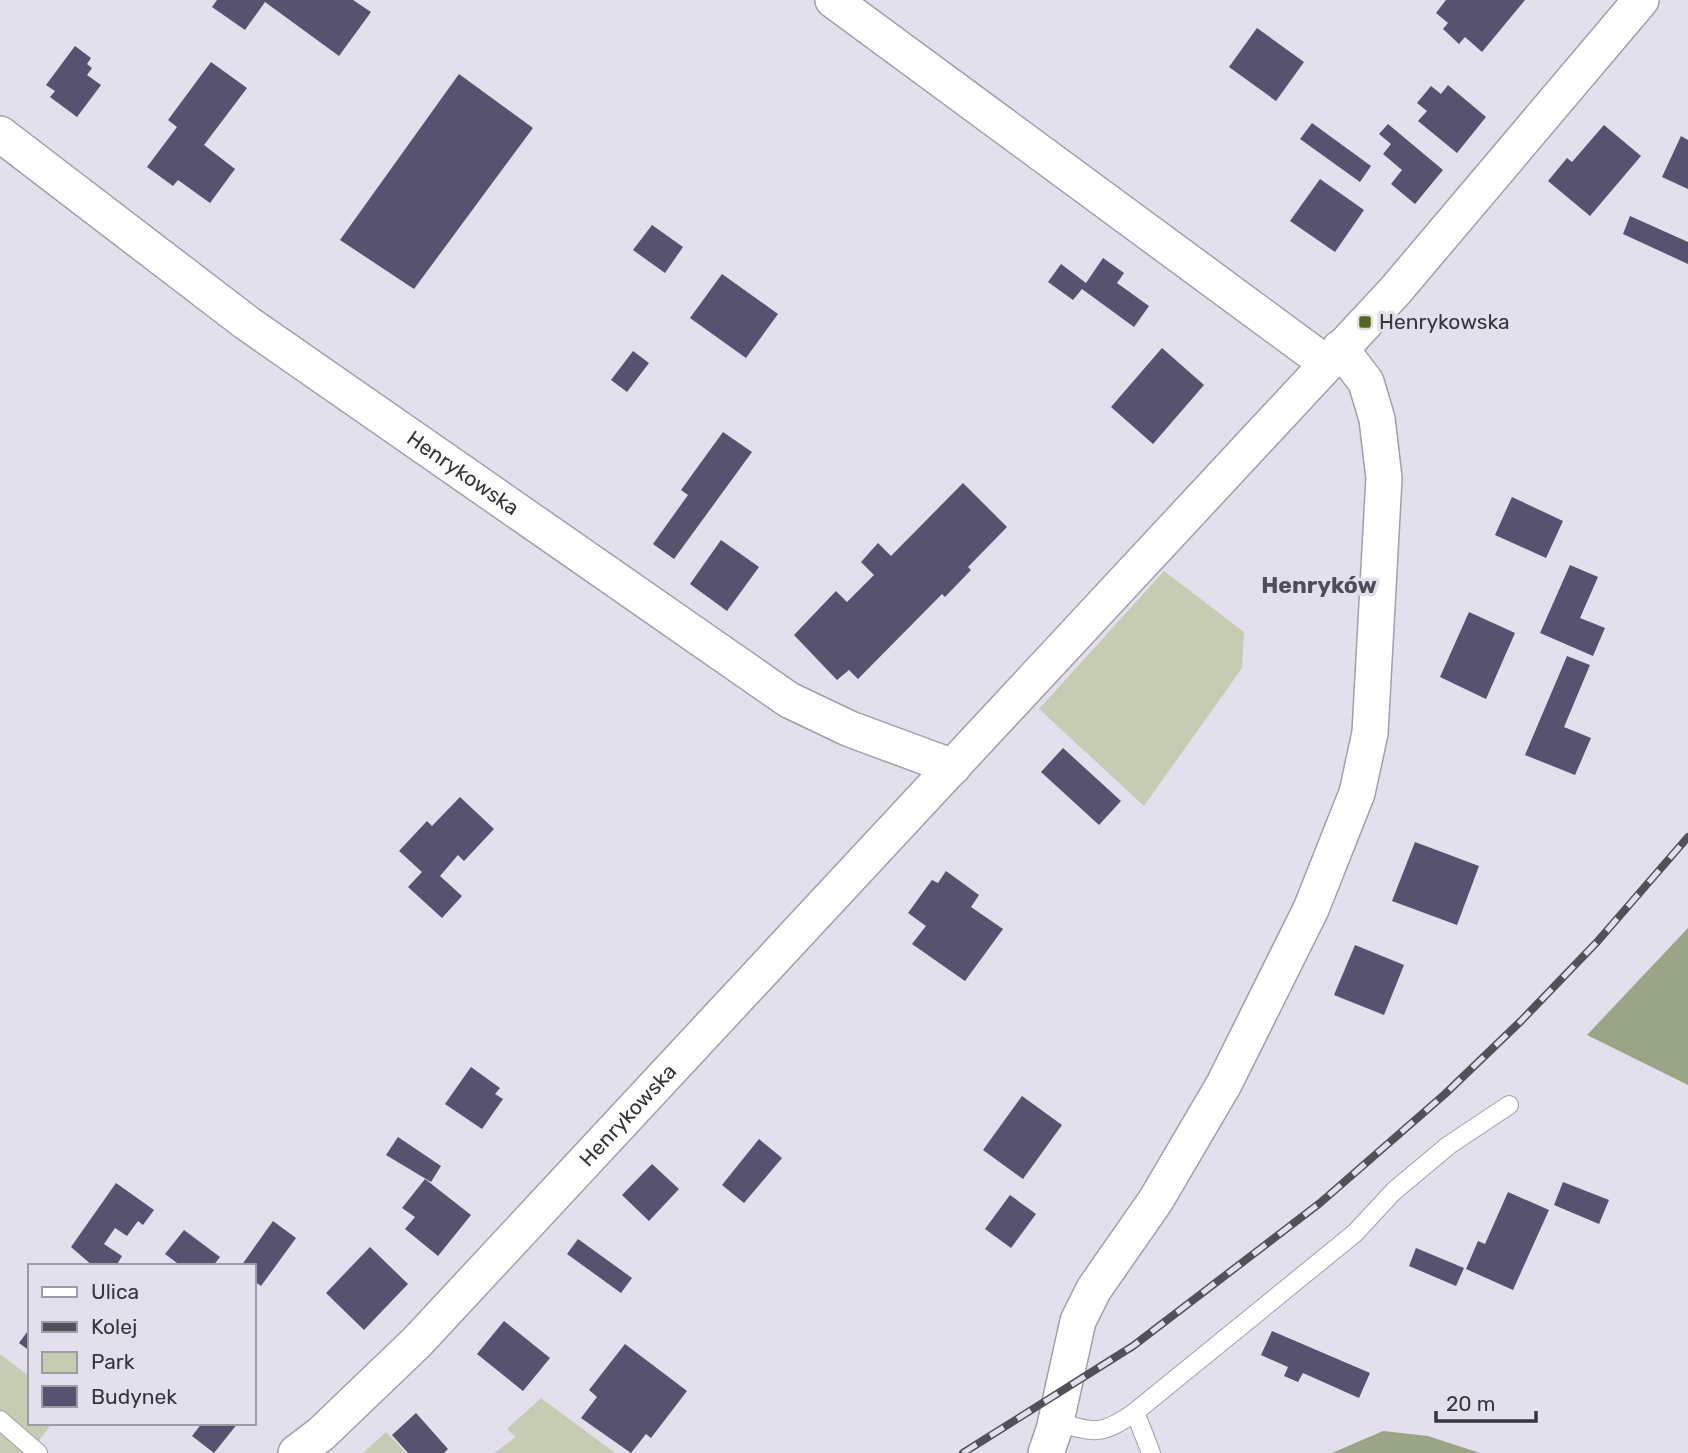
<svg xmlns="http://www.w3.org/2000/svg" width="1688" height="1453" font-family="Rubik,sans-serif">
	<rect width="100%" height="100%" fill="#e1e0ec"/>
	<g fill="#c4cdb2">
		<polygon points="1164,571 1244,632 1242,668 1144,806 1039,709"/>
		<polygon points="0,1354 30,1377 30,1423 52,1423 30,1453 0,1453"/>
		<polygon points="541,1398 615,1453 494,1453 516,1437 507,1429"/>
		<polygon points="386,1432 406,1453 363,1453"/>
	</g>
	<g fill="#9aa585">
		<polygon points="1688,928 1688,1085 1587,1035"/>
		<polygon points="1383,1431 1428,1436 1480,1453 1332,1453"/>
	</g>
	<g fill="#56526f">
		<polygon points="217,0 353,0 371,12 339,56 265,2 245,30 212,7"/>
		<polygon points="1446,0 1525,0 1482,52 1465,37 1459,44 1443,29 1448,23 1436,13"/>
		<polygon points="1257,28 1304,62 1276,101 1229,67"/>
		<polygon points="75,46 91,58 87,64 92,68 87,75 101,85 77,117 50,97 55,91 46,85"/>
		<polygon points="211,62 247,88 204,145 235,169 210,203 178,180 173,186 147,167 177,127 168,120"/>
		<polygon points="459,74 533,128 414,289 340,240"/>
		<polygon points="1448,85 1486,117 1457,153 1418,121 1427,111 1417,103 1431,86 1441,94"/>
		<polygon points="1312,123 1371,166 1360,182 1300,139"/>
		<polygon points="1388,124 1443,170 1415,204 1391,184 1402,170 1383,154 1391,144 1379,134"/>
		<polygon points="1604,125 1641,156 1590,216 1548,181 1567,158 1572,162"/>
		<polygon points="1681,136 1688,140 1688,189 1662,177"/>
		<polygon points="1320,179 1364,210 1335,252 1290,221"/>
		<polygon points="1630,216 1688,242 1688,264 1623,234"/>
		<polygon points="652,225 683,247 665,273 633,250"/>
		<polygon points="1103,258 1124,273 1117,283 1149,306 1134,327 1082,289 1073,300 1048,282 1061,264 1086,283"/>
		<polygon points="722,274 778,314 746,358 690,318"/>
		<polygon points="1162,348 1204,385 1153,444 1111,407"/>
		<polygon points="633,351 649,363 627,392 611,380"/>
		<polygon points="723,432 752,452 674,559 653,544 688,495 681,490"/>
		<polygon points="963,483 1007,527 968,567 971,570 945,597 942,594 858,679 849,670 837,680 794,635 836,591 847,602 874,575 861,562 878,543 891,556"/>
		<polygon points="1512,497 1563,521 1546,558 1495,535"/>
		<polygon points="721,540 759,567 727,611 690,584"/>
		<polygon points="1570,565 1598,577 1580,618 1605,628 1593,656 1540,633"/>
		<polygon points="1469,612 1515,633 1486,699 1440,677"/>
		<polygon points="1567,656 1590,665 1564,727 1591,738 1575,775 1525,755"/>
		<polygon points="1063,748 1121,801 1099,825 1041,772"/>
		<polygon points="460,797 494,829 464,861 458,855 440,876 462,896 442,918 408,887 422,872 399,851 427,821 432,826"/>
		<polygon points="1415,842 1479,866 1457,925 1392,901"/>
		<polygon points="946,871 979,895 971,907 1003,929 965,981 912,944 926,926 908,913 932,880 938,883"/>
		<polygon points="1355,945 1404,965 1384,1015 1334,995"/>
		<polygon points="471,1067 500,1088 495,1094 503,1099 482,1129 445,1104"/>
		<polygon points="1022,1096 1062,1125 1023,1179 983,1150"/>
		<polygon points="398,1137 441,1166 431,1182 386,1155"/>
		<polygon points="759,1139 782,1158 744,1203 722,1185"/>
		<polygon points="652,1164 679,1189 649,1221 622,1195"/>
		<polygon points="425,1179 471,1215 438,1256 405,1229 415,1217 402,1208"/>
		<polygon points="1563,1182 1609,1200 1599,1224 1554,1205"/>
		<polygon points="116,1183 154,1210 143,1225 138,1221 127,1236 115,1228 104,1244 122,1256 116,1266 93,1266 71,1247"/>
		<polygon points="1508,1192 1549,1210 1513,1290 1466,1269 1478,1241 1485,1244"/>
		<polygon points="1010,1195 1036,1214 1011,1248 985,1229"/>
		<polygon points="273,1221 296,1238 261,1286 254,1281 254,1266 241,1266"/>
		<polygon points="184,1230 220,1257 213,1266 181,1266 165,1254"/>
		<polygon points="578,1239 632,1278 621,1293 567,1254"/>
		<polygon points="370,1247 408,1284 364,1330 326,1293"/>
		<polygon points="1416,1248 1464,1268 1456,1286 1409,1266"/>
		<polygon points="504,1321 550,1358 523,1391 477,1354"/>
		<polygon points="30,1328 30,1351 19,1343"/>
		<polygon points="1272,1331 1370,1373 1359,1398 1303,1373 1298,1382 1284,1376 1288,1367 1261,1355"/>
		<polygon points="625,1344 687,1391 651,1438 646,1434 631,1453 581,1418 597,1397 589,1390"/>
		<polygon points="416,1413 448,1449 444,1453 408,1453 392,1435"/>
		<polygon points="202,1423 238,1423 214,1453 192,1436"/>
	</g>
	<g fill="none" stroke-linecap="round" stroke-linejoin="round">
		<g stroke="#a09faa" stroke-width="20">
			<g id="service">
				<polyline points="1135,1412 1151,1453"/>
				<polyline points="0,1420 38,1453"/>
				<path d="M 1056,1421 C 1093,1434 1103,1435 1135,1412 L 1355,1233 L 1394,1191 L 1449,1145 L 1509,1105"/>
			</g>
		</g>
		<g stroke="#a09faa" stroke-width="38">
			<g id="minor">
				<polyline points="833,0 1326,363"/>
				<path id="s1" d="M 0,134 L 247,323 L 789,700 L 850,729 L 953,767"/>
				<path id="s2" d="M 296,1453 L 321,1434 L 417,1342 L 1395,291 L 1641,0"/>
				<polyline points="1046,1453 1054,1430 1078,1321 1094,1289 1156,1200 1224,1084 1311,909 1357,793 1370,733 1384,478 1377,419 1366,382 1340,348"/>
			</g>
		</g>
		<use href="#service" stroke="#fff" stroke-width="18"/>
		<use href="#minor" stroke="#fff" stroke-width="35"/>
		<g stroke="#515157" stroke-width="8">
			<polyline id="rail" points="963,1453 1133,1346 1320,1203 1445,1094 1521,1021 1597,942 1688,837"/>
		</g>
		<use href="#rail" stroke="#e1e0ec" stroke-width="5" stroke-dasharray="16" stroke-linecap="butt"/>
	</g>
	<rect fill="#556a18" stroke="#e1e0ec" stroke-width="2.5" x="1358" y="315" width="14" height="14" rx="3.5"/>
	<g text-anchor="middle" stroke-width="7" stroke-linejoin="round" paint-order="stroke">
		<g font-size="21" fill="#35353a" stroke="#e1e0ec" text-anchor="start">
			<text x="1379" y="329">Henrykowska</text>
		</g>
		<g font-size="21" fill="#35353a" stroke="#e1e0ec">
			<text dy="7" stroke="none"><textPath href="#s1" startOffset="574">Henrykowska</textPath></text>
			<text dy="7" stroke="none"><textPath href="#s2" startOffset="474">Henrykowska</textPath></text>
		</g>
		<g font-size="23" font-weight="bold" fill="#4e4d58" stroke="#e1e0ec">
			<text x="1319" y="593">Henryków</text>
		</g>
	</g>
	<rect x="28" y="1264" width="228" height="161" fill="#e1e0ec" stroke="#9c9ca5" stroke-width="2"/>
	<rect x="42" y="1287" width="35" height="10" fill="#ffffff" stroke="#9c9ca5" stroke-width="2"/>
	<text x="91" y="1299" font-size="21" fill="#35353a">Ulica</text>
	<rect x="42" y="1322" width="35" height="10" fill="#515157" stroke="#9c9ca5" stroke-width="2"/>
	<text x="91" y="1334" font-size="21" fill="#35353a">Kolej</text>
	<rect x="42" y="1352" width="35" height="21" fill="#c4cdb2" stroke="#9c9ca5" stroke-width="2"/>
	<text x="91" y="1369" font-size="21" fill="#35353a">Park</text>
	<rect x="42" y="1386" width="35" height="21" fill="#56526f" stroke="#9c9ca5" stroke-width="2"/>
	<text x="91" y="1404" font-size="21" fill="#35353a">Budynek</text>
	<path d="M1436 1411v10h100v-10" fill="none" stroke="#35353a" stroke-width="3.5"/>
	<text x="1446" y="1411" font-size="21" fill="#35353a" stroke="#e1e0ec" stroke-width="5" paint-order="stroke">20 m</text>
</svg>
